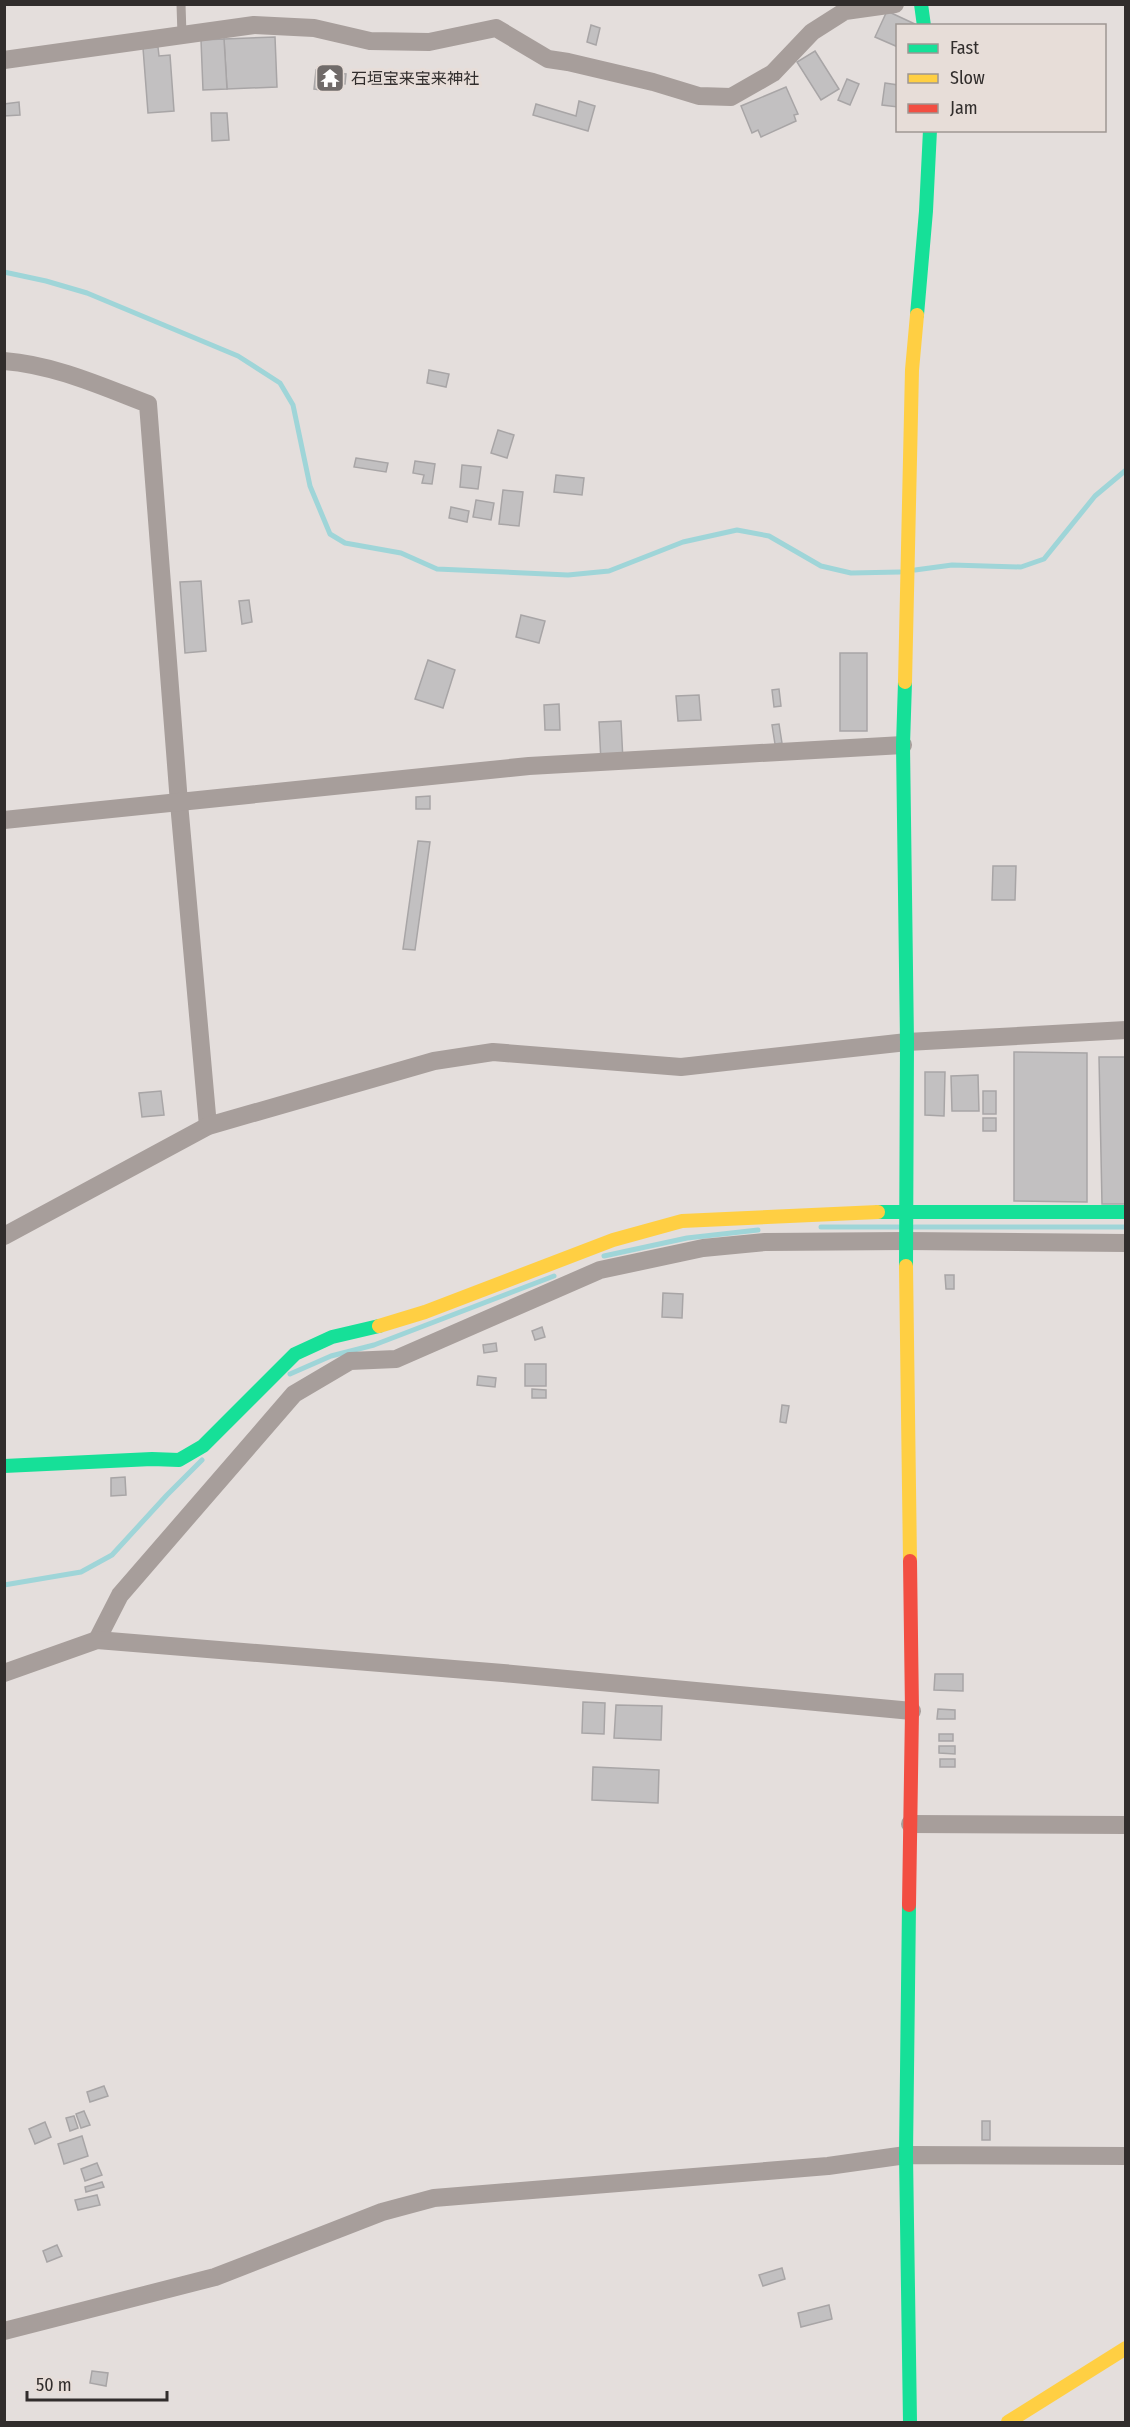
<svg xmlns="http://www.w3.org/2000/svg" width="1130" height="2427" font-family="'Fira Sans Condensed','Noto Sans JP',sans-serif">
	<rect width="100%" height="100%" fill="#e4dedc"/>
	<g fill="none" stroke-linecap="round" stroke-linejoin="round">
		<g stroke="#9fd5d8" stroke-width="5">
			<polyline points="4,272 46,281 87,293 238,356 280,383 293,405 310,486 330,534 345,543 401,553 437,569 568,575 609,571 683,542 737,530 769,536 821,566 851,573 900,572"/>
			<polyline points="915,570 952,565 1021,567 1044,559 1095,496 1126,470"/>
			<polyline points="821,1227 899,1227"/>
			<polyline points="914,1227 1126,1227"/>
			<polyline points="604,1256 687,1238 758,1230"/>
			<polyline points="290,1374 331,1356 374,1345 554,1276"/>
			<polyline points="4,1585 81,1572 112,1555 167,1495 202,1460"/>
		</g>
	</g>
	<g fill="#c2c0c1" stroke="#a8a5a6" stroke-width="1.5">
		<polygon points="887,11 917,25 898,26 898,47 875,37"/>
		<polygon points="591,25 600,28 596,45 587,42"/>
		<polygon points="275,37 277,87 227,89 224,39"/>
		<polygon points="224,39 227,89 203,90 201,40"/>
		<polygon points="158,47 159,56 170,55 174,111 148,113 143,48"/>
		<polygon points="815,51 839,89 821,100 797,62"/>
		<polygon points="316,70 346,74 345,84 330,83 329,91 314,89"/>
		<polygon points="847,79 859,84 850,105 838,100"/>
		<polygon points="885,83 898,85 898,107 882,105"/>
		<polygon points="786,87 798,114 794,115 796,121 761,137 758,130 752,133 741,106"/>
		<polygon points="579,101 595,106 588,131 533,115 536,104 576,116"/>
		<polygon points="19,102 20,115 4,116 4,104"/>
		<polygon points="211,113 227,113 229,140 212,141"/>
		<polygon points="429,370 449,374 446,387 427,383"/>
		<polygon points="498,430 514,435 507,458 491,453"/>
		<polygon points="356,458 388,463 386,472 354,467"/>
		<polygon points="415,461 435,464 432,484 422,483 424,475 413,473"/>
		<polygon points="462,465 481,467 478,489 460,487"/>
		<polygon points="556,475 584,478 582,495 554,492"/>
		<polygon points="503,490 523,492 519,526 499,524"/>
		<polygon points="476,500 494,503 491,520 473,517"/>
		<polygon points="451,507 469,511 467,522 449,518"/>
		<polygon points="201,581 206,651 185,653 180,582"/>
		<polygon points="249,600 252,622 242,624 239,601"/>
		<polygon points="521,615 545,621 539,643 516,637"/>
		<rect x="840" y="653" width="27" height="78"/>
		<polygon points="428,660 455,670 443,708 415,699"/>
		<polygon points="779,689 781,706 774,707 772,690"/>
		<polygon points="699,695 701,720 678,721 676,696"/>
		<polygon points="559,704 560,730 545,730 544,705"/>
		<polygon points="621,721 623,761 601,762 599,722"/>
		<polygon points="779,724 782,743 775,744 772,725"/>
		<polygon points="430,796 430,809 416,809 416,797"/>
		<polygon points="418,841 430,842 415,950 403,949"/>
		<polygon points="993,866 1016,866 1015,900 992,900"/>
		<polygon points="1014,1052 1087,1053 1087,1202 1014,1201"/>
		<polygon points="1099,1057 1126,1057 1126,1204 1102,1204"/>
		<polygon points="925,1072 945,1072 944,1116 925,1115"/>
		<polygon points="978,1075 979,1111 952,1111 951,1076"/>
		<polygon points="161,1091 164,1115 142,1117 139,1093"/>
		<rect x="983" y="1091" width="13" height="23"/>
		<rect x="983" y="1118" width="13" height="13"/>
		<polygon points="945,1275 954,1275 954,1289 946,1289"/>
		<polygon points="663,1293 683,1294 682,1318 662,1317"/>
		<polygon points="542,1327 545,1337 535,1340 532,1331"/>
		<polygon points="496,1343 497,1351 484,1353 483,1345"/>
		<rect x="525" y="1364" width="21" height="22"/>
		<polygon points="478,1376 496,1378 495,1387 477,1385"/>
		<polygon points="532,1389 546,1390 546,1398 532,1398"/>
		<polygon points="782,1405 789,1406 786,1423 780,1422"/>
		<polygon points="125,1477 126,1495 111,1496 111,1478"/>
		<polygon points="935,1674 963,1674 963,1691 934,1690"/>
		<polygon points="583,1702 605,1703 604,1734 582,1733"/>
		<polygon points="616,1705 662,1706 661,1740 614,1738"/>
		<polygon points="938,1709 955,1710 955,1719 937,1719"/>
		<rect x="939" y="1734" width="14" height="7"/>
		<polygon points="939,1746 955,1746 955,1754 939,1753"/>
		<rect x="940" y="1759" width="15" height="8"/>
		<polygon points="593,1767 659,1770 658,1803 592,1800"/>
		<polygon points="104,2086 108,2096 90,2102 87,2092"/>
		<polygon points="84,2111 90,2125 81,2128 76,2114"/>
		<polygon points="74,2116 78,2128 70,2131 66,2118"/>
		<rect x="982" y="2121" width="8" height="19"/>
		<polygon points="45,2122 51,2137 35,2144 29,2129"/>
		<polygon points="82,2136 88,2156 64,2164 58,2144"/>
		<polygon points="97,2163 102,2175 85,2181 81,2169"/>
		<polygon points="102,2182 104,2187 86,2192 85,2187"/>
		<polygon points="97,2195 100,2205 78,2210 75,2200"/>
		<polygon points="57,2245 62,2256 47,2262 43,2251"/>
		<polygon points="782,2268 785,2279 763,2286 759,2275"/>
		<polygon points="829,2305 832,2319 801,2327 798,2313"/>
		<polygon points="92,2371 108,2373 106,2386 90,2383"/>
	</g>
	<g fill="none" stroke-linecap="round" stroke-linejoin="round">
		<polyline stroke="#a79e9b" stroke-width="9" points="181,4 182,35"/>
		<g stroke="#a79e9b" stroke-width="18">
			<polyline points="4,60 254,25 314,28 370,41 429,42 496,28 548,59 568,62 653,82 699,96 731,97 773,73 812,32 845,11 895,4"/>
			<path d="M 4,361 C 55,365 101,386 148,404 L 179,803 L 208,1126"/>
			<polyline points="4,820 529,766 903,745"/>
			<polyline points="4,1236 208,1126 434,1061 493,1052 681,1067 907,1042 1126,1030"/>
			<polyline points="97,1640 120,1595 294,1394 350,1361 396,1359 600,1270 703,1248 765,1242 906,1241 1126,1243"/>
			<polyline points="4,1673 97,1640 503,1673 912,1711"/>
			<polyline points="910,1824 1126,1825"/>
			<polyline points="4,2331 215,2277 382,2212 434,2198 828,2166 906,2155 1126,2156"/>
		</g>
		<g stroke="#16e098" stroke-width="14">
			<polyline points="921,4 924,26"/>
			<polyline points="917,315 926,211 930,130"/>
			<polyline points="905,682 903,745 907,1042 906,1266"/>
			<polyline points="878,1212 1126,1212"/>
			<polyline points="4,1466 152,1459 179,1460 203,1446 295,1354 332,1337 379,1326"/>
			<polyline points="909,1905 906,2155 910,2422"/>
		</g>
		<g stroke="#ffcf43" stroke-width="14">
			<polyline points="905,682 912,370 917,315"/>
			<polyline points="906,1266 910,1561"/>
			<polyline points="379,1326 425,1312 613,1240 682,1221 878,1212"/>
			<polyline points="1008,2422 1126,2348"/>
		</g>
		<polyline stroke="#f24e42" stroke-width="14" points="909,1905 912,1711 910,1561"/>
	</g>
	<defs>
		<g id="temple-square" transform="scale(1.5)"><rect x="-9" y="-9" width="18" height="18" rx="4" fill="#706b6a" stroke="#e7ddd8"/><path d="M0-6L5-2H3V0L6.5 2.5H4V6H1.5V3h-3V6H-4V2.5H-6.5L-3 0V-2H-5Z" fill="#fff"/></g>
	</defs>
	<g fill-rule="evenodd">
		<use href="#temple-square" x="330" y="78"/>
	</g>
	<g text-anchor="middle" stroke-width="6" stroke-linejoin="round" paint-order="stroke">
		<g font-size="16" fill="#312d2c" stroke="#e7ddd8" text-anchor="start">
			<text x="351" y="84">石垣宝来宝来神社</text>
		</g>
	</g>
	<rect width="1130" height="2427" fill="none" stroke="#312d2c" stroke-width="12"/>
	<rect x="896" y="24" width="210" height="108" fill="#e7ddd8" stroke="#9e9793" stroke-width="1.5"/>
	<rect x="908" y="44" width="30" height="9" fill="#16e098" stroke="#9e9793" stroke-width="1.5"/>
	<text x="950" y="54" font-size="18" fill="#312d2c">Fast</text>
	<rect x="908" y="74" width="30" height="9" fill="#ffcf43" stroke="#9e9793" stroke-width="1.5"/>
	<text x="950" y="84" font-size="18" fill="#312d2c">Slow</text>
	<rect x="908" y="104" width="30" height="9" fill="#f24e42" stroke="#9e9793" stroke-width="1.5"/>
	<text x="950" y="114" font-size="18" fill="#312d2c">Jam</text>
	<path d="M27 2391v9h140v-9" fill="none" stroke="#312d2c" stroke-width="3"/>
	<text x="36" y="2391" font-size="18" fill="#312d2c" stroke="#e7ddd8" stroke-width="4.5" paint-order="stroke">50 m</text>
</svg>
